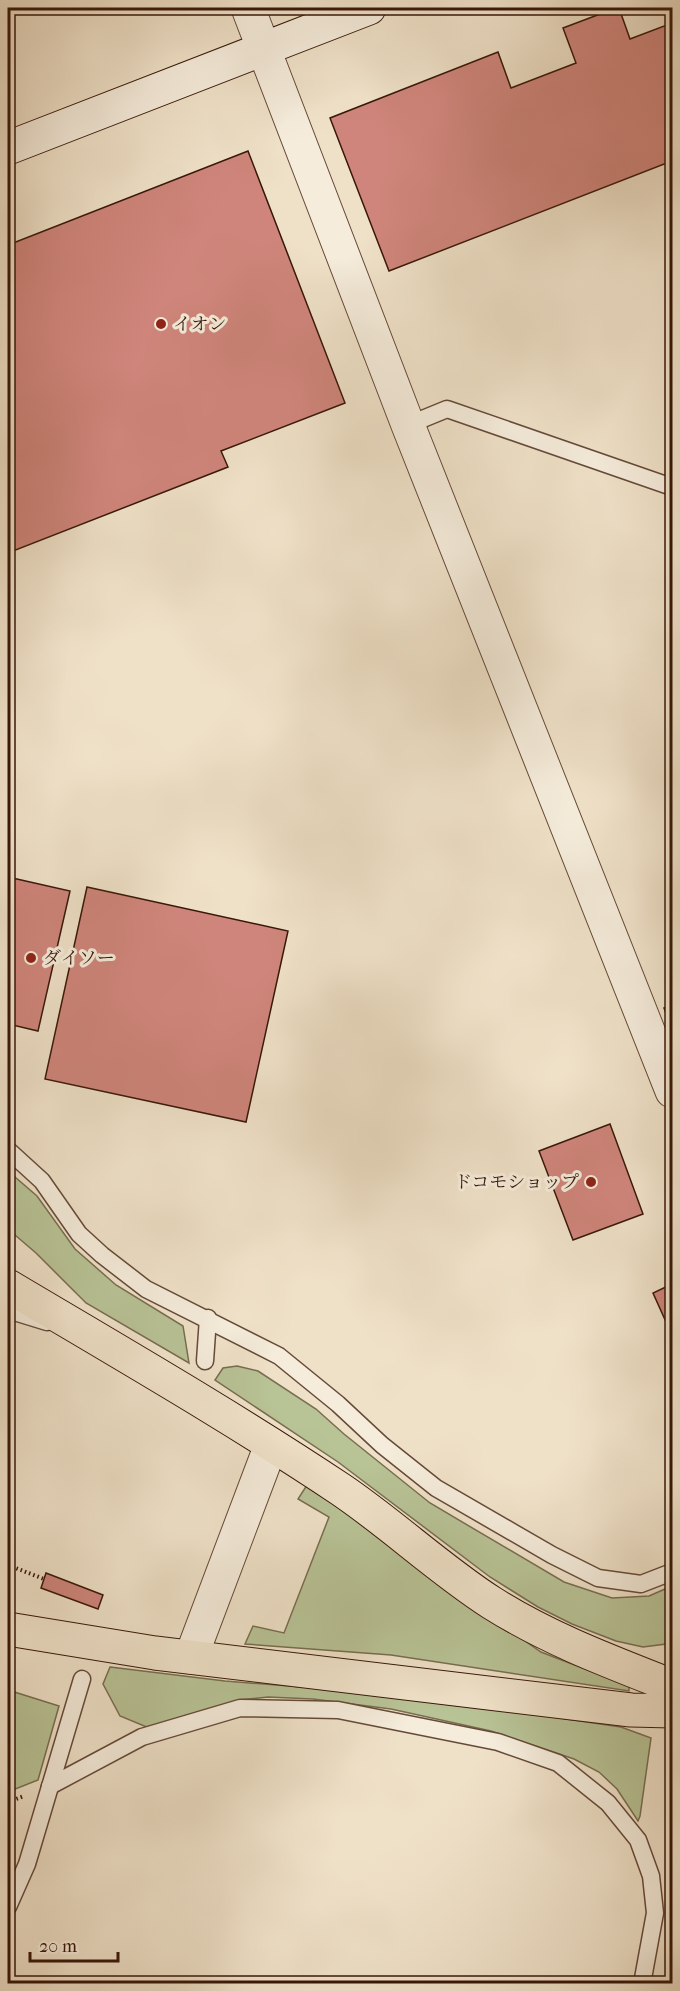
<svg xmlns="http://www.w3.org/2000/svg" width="680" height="1991" font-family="'IM FELL French Canon','Noto Serif JP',serif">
	<rect width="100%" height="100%" fill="#efe1c8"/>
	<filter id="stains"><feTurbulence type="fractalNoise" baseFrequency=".00333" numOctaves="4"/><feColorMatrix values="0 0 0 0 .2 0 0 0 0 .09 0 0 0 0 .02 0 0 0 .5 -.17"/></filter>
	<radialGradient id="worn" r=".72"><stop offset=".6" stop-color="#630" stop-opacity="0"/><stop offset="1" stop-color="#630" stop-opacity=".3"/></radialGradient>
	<g fill="#b8c396" stroke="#786d50" stroke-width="1.5">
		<polygon points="8,1171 37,1196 75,1249 116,1285 183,1326 189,1363 86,1303 36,1253 8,1229"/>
		<polygon points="237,1366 258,1371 316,1409 344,1434 430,1503 564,1582 612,1598 649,1596 672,1586 672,1608 666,1644 643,1647 616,1641 572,1624 538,1607 490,1577 338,1462 215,1380 223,1368"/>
		<polygon points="307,1485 469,1602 541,1652 629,1686 629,1691 391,1655 245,1644 253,1626 284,1633 329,1517 298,1499"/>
		<polygon points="110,1667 225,1681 367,1692 457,1703 621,1727 651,1738 640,1816 638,1821 617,1789 599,1772 574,1759 491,1731 391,1709 313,1699 268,1697 239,1700 149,1728 120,1716 103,1684"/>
		<polygon points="8,1690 59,1706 38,1780 8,1792"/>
	</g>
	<g fill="#cf857b" stroke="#381709" stroke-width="1.5">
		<polygon points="616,8 619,8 630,39 672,23 672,161 389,271 330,118 498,52 511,88 576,63 563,28"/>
		<polygon points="248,151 345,403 221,451 228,467 8,553 8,245"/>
		<polygon points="8,877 70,891 38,1031 8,1024"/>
		<polygon points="87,887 288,931 246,1122 45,1079"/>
		<polygon points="672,1005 672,1030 664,1008"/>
		<polygon points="610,1124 643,1214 573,1240 539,1151"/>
		<polygon points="672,1284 672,1332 671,1333 653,1293"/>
		<polygon points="46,1573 103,1595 98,1609 41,1588"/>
	</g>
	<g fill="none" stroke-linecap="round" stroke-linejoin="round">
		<g stroke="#664a39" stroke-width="19">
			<g id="lane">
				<polyline points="408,425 447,409 672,487"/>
				<polyline points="8,1150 42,1181 79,1234 102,1255 146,1289 279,1356 338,1404 382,1445 436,1488 552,1555 598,1578 641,1584 672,1572"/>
				<polyline points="8,1310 47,1322"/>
				<polyline points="205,1361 208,1318"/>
				<polyline points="50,1786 142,1737 240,1708 338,1710 498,1742 558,1763 608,1803 638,1840 651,1876 655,1913 642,1984"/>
				<polyline points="8,1907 27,1864 82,1679"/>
			</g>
		</g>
		<g stroke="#664a39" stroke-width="35">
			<g id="street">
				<polyline points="248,8 408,425 672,1091"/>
				<polyline points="191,1657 271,1445"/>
			</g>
		</g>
		<g stroke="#381709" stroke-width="35">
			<polyline id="secondary" points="8,148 369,8"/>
		</g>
		<g stroke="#381709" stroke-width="35">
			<g id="highway">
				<path d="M 8,1286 C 119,1352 232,1417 340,1489 C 392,1524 439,1569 492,1603 C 549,1639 611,1662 672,1686"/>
				<polyline points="8,1629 155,1653 631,1710 672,1711"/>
			</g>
		</g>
		<g stroke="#381709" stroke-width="4" stroke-dasharray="1.5 3" stroke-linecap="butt">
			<polyline points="8,1565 44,1579"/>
			<polyline points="8,1802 24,1796"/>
		</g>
		<use href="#lane" stroke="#f5ecdb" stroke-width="16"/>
		<use href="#street" stroke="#f5ecdb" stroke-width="33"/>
		<use href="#secondary" stroke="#f5ecdb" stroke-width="33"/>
		<use href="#highway" stroke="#efe1c8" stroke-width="33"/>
	</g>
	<g fill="#8f2418" stroke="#f5ecdb" stroke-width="2">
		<circle cx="161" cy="324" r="6"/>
		<circle cx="31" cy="958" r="6"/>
		<circle cx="591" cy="1182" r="6"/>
	</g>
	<g text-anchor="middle" stroke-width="6" stroke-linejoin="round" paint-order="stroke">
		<g font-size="18" fill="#381709" stroke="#f5ecdb" text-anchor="start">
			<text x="173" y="330">イオン</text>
			<text x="43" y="964">ダイソー</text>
			<text x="579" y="1188" text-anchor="end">ドコモショップ</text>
		</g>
	</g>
	<rect width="680" height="1991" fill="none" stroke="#efe1c8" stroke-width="30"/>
	<rect x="9" y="9" width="662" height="1973" fill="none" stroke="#381709" stroke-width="3"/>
	<rect x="15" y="15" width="650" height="1961" fill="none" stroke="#381709" stroke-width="1.5"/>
	<path d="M30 1952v9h88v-9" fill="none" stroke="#381709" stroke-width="3"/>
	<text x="39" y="1952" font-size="18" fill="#381709" stroke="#f5ecdb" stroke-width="4.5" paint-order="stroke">20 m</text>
	<rect width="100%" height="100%" filter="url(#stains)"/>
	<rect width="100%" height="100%" fill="url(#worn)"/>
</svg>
